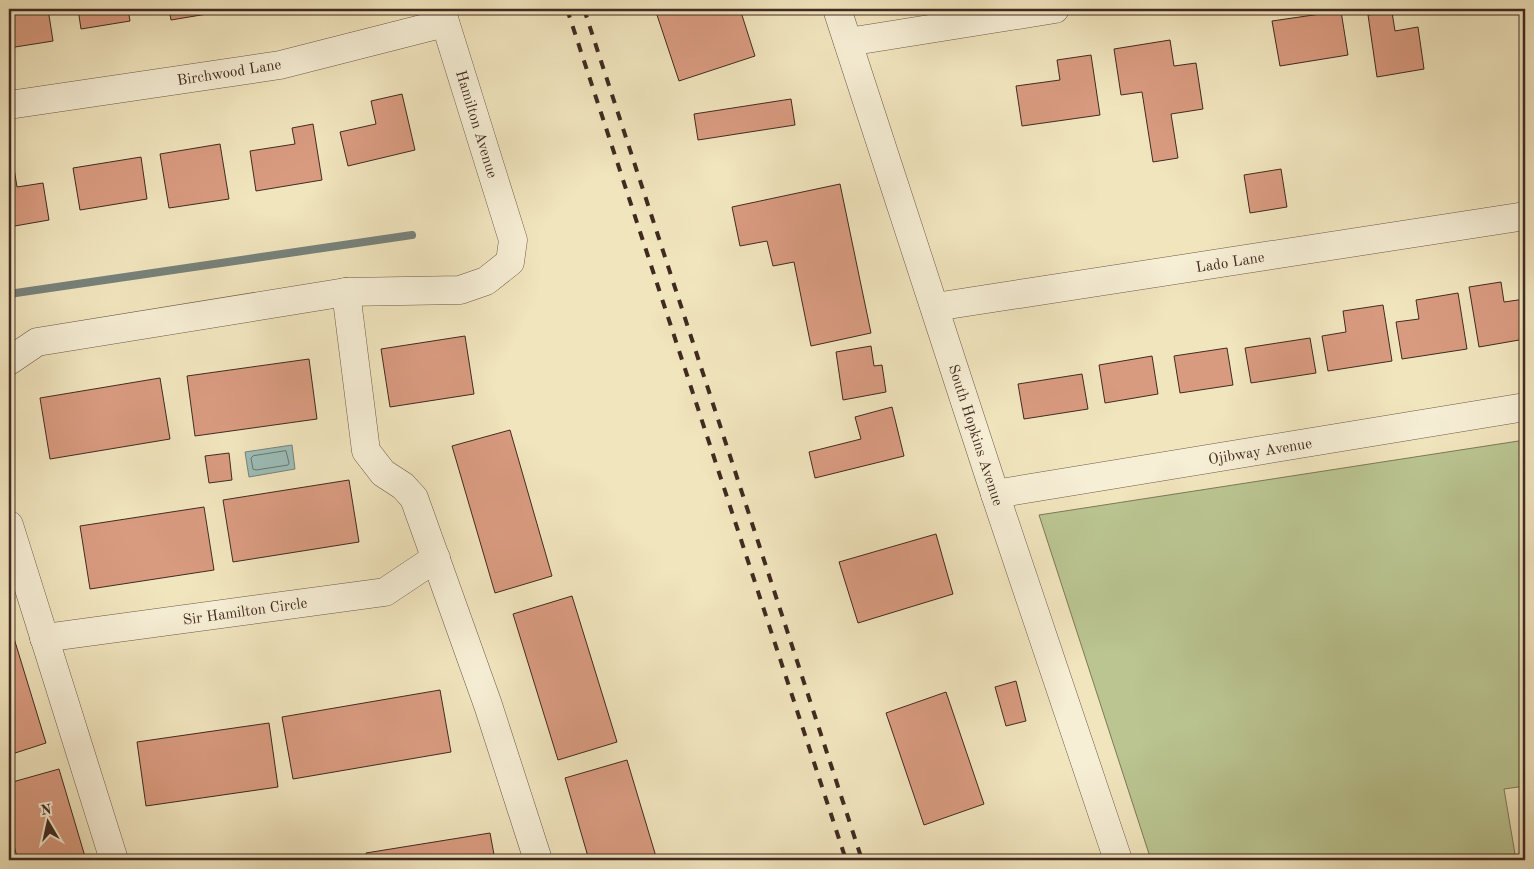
<svg xmlns="http://www.w3.org/2000/svg" width="1534" height="869" font-family="'Old Standard TT',serif">
	<rect width="100%" height="100%" fill="#f1e5be"/>
	<filter id="stains"><feTurbulence type="fractalNoise" baseFrequency=".004" numOctaves="4"/><feColorMatrix values="0 0 0 0 .2 0 0 0 0 .09 0 0 0 0 .02 0 0 0 .5 -.17"/></filter>
	<radialGradient id="worn" r=".72"><stop offset=".6" stop-color="#630" stop-opacity="0"/><stop offset="1" stop-color="#630" stop-opacity=".3"/></radialGradient>
	<polygon fill="#bac591" stroke="#7d7858" points="1525,440 1525,786 1504,789 1516,860 1151,860 1039,515"/>
	<polygon fill="#9cbdb8" stroke="#77827b" points="292,445 295,469 249,477 245,452"/>
	<g fill="none" stroke-linecap="round" stroke-linejoin="round">
		<polygon stroke="#6e746c" stroke-width="1" points="286,451 289,463 288,465 256,470 253,469 251,458 253,456"/>
		<polyline stroke="#77827b" stroke-width="8" points="9,294 412,235"/>
	</g>
	<g fill="#d99b80" stroke="#402a20">
		<polygon points="9,9 48,9 53,41 9,48"/>
		<polygon points="78,9 128,9 130,21 81,29"/>
		<polygon points="169,9 237,9 171,20"/>
		<polygon points="655,9 740,9 755,56 679,81"/>
		<polygon points="1341,11 1348,55 1280,66 1272,21"/>
		<polygon points="1392,12 1395,31 1418,27 1424,69 1377,77 1368,15"/>
		<polygon points="1170,40 1174,66 1196,63 1203,109 1171,114 1178,158 1153,162 1142,92 1121,95 1114,49"/>
		<polygon points="1091,55 1100,115 1022,126 1016,86 1060,80 1057,60"/>
		<polygon points="402,94 415,150 348,166 340,132 376,124 371,101"/>
		<polygon points="791,99 795,125 698,140 694,114"/>
		<polygon points="313,124 322,180 256,191 250,151 295,144 292,128"/>
		<polygon points="220,144 229,199 169,208 160,154"/>
		<polygon points="141,157 147,199 80,210 73,168"/>
		<polygon points="14,168 17,187 43,183 49,220 9,227 9,169"/>
		<polygon points="1281,169 1287,207 1250,213 1244,175"/>
		<polygon points="840,184 871,333 811,346 794,262 773,266 767,241 740,246 732,207"/>
		<polygon points="1501,282 1504,302 1525,299 1525,339 1479,347 1469,287"/>
		<polygon points="1458,293 1467,349 1402,359 1396,322 1419,319 1416,300"/>
		<polygon points="1383,305 1392,361 1328,371 1322,336 1346,332 1343,311"/>
		<polygon points="465,336 474,394 390,407 381,349"/>
		<polygon points="1310,338 1316,373 1251,383 1245,348"/>
		<polygon points="871,346 874,366 882,365 886,392 843,400 836,352"/>
		<polygon points="1227,348 1233,385 1180,393 1174,356"/>
		<polygon points="1152,356 1158,394 1105,403 1099,365"/>
		<polygon points="309,359 317,419 195,436 187,376"/>
		<polygon points="1082,374 1088,409 1024,419 1018,384"/>
		<polygon points="160,378 170,439 50,459 40,398"/>
		<polygon points="892,407 904,456 815,478 809,452 861,439 855,417"/>
		<polygon points="510,430 552,576 495,593 452,446"/>
		<polygon points="229,453 232,480 209,483 205,456"/>
		<polygon points="349,480 359,542 233,562 223,500"/>
		<polygon points="204,507 214,570 90,589 80,526"/>
		<polygon points="936,534 953,594 858,623 839,562"/>
		<polygon points="572,596 617,742 558,760 513,614"/>
		<polygon points="9,622 46,743 9,755"/>
		<polygon points="1016,681 1026,721 1006,726 995,687"/>
		<polygon points="440,690 451,752 293,779 282,717"/>
		<polygon points="946,692 984,804 924,825 886,713"/>
		<polygon points="269,723 278,787 146,806 137,742"/>
		<polygon points="627,760 657,860 589,860 565,778"/>
		<polygon points="59,769 86,860 18,860 9,829 9,783"/>
		<polygon points="490,833 495,860 367,860 366,853"/>
		<polygon points="345,857 346,860 322,860"/>
	</g>
	<g fill="none" stroke-linecap="round" stroke-linejoin="round">
		<g stroke="#6c5948" stroke-width="29">
			<g id="minor">
				<polyline points="837,9 995,494 1118,860"/>
				<polyline points="848,42 1055,9"/>
				<polyline points="9,105 280,65 445,23"/>
				<polyline points="346,292 366,451 383,473 403,486 414,498 488,705 538,860"/>
				<polyline points="935,307 1525,216"/>
				<polyline points="9,361 37,342 346,292 460,290 486,281 510,262 513,240 441,9"/>
				<polyline points="995,494 1525,407"/>
				<polyline points="9,525 114,860"/>
				<polyline points="44,638 385,592 436,558"/>
			</g>
		</g>
		<use href="#minor" stroke="#f6eed5" stroke-width="28"/>
		<g stroke="#402a20" stroke-width="4" stroke-dasharray="9 9" stroke-linecap="butt">
			<polyline points="567,9 846,860"/>
			<polyline points="584,9 862,860"/>
		</g>
	</g>
	<g text-anchor="middle" stroke-width="4" stroke-linejoin="round" paint-order="stroke">
		<g font-size="15" fill="#402a20" stroke="#f6eed5">
			<text transform="translate(229 72) rotate(-9)" y="5">Birchwood Lane</text>
			<text transform="translate(477 124) rotate(73)" y="5">Hamilton Avenue</text>
			<text transform="translate(1230 262) rotate(-9)" y="5">Lado Lane</text>
			<text transform="translate(976 435) rotate(72)" y="5">South Hopkins Avenue</text>
			<text transform="translate(1260 451) rotate(-9)" y="5">Ojibway Avenue</text>
			<text transform="translate(245 611) rotate(-8)" y="5">Sir Hamilton Circle</text>
		</g>
	</g>
	<rect width="1534" height="869" fill="none" stroke="#f1e5be" stroke-width="30"/>
	<rect x="10" y="10" width="1514" height="849" fill="none" stroke="#402a20" stroke-width="2.5"/>
	<rect x="15" y="15" width="1504" height="839" fill="none" stroke="#402a20"/>
	<g transform="translate(48 822) rotate(351)" stroke="#f6eed5" stroke-width="4" paint-order="stroke">
	<path d="M0-4L9 19L0 12L-9 19Z" fill="#402a20"/>
	<text y="-8" font-size="14" font-weight="bold" text-anchor="middle" fill="#402a20">N</text>
	</g>
	<rect width="100%" height="100%" filter="url(#stains)"/>
	<rect width="100%" height="100%" fill="url(#worn)"/>
</svg>
